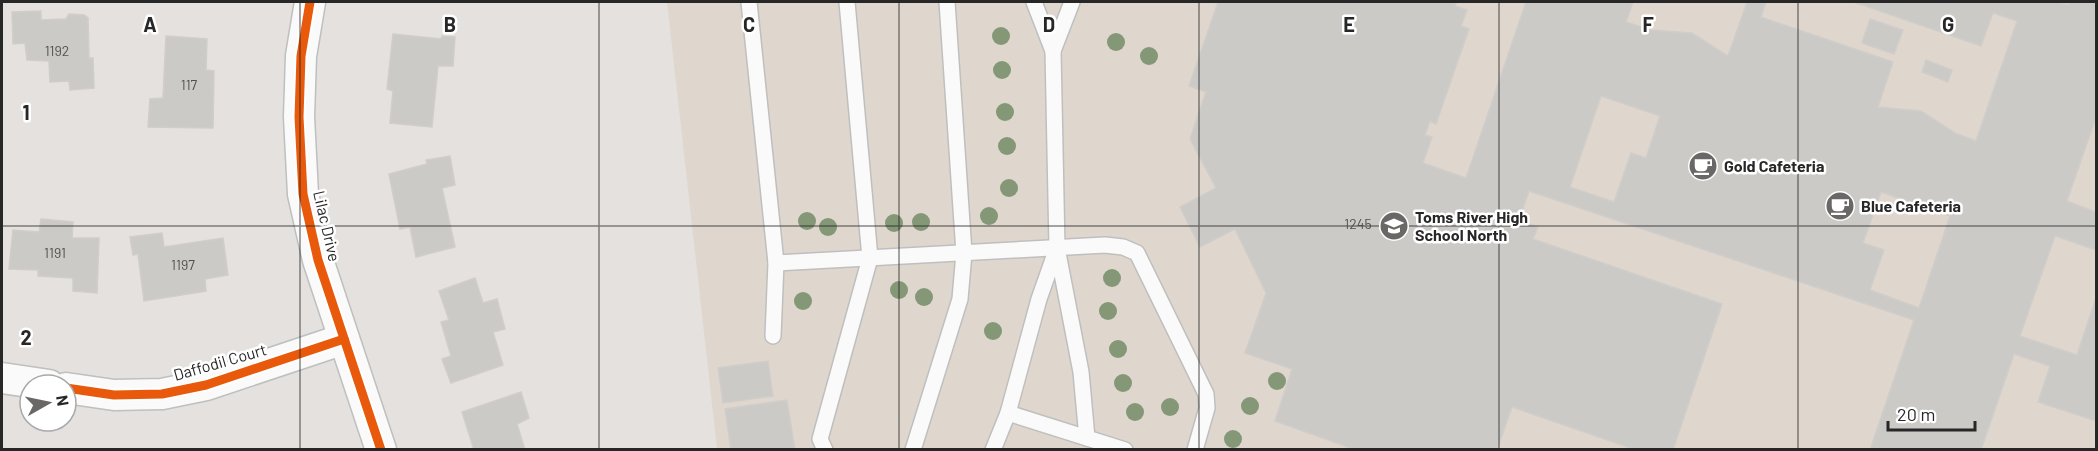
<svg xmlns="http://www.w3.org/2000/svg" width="2098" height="451" font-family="Barlow,sans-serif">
	<rect width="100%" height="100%" fill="#e5e1de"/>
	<polygon fill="#dfd7cd" points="667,2 2096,2 2096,449 717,449"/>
	<g fill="#cccac7" stroke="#d0cdca" stroke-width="1.5" fill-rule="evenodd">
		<path d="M 1218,2 L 1456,2 L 1455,6 L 1467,10 L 1461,26 L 1469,29 L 1436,124 L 1430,121 L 1425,135 L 1432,137 L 1423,163 L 1466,178 L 1526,2 L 1633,2 L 1626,22 L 1651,30 L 1692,33 L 1728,56 L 1747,2 L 1766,2 L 1761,17 L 1893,62 L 1878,107 L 1921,111 L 1955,133 L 1976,141 L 2017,21 L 1993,13 L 1981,46 L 1854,2 L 2059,2 L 2068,5 L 2069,2 L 2096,2 L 2096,117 L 2067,201 L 2096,212 L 2096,250 L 2055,236 L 2020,336 L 2077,355 L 2096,298 L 2096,421 L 2038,402 L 2050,366 L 2014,354 L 1981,450 L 1870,450 L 1914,320 L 1529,191 L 1519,220 L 1538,227 L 1533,239 L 1722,304 L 1673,450 L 1636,450 L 1512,407 L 1497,450 L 1356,450 L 1275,421 L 1292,369 L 1245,353 L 1266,293 L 1235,229 L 1200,247 L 1180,207 L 1216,188 L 1190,139 L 1206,92 L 1189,86 ZM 1601,96 L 1660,116 L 1646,158 L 1631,153 L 1614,202 L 1570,187 ZM 1881,192 L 1950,216 L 1919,308 L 1870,290 L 1884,250 L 1863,243 Z"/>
		<polygon points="41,11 41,20 66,19 69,14 84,15 88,18 89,58 93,58 94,88 70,90 69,81 50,82 49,61 27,60 25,43 13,44 12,12"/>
		<polygon points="1870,19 1903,30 1894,54 1862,43"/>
		<polygon points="393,34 441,39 442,36 455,37 453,66 438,66 432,127 390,123 393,91 387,89"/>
		<polygon points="166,36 207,39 206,70 214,71 213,128 148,127 150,99 163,98"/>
		<polygon points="1926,60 1952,70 1948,82 1922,72"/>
		<polygon points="450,156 455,185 442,188 455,247 416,257 410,227 400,229 389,174 427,164 426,160"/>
		<polygon points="41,219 73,222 72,238 99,238 97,293 73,291 73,278 38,276 38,270 9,269 13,230 39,232"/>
		<polygon points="162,233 164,247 223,238 228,275 205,279 206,291 144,301 138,254 133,255 130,237"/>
		<polygon points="475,278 483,303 497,299 505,329 493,332 503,365 451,383 442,359 451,356 441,322 449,320 439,291"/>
		<polygon points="768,361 773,396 723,403 718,368"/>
		<polygon points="521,392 529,418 517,424 525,450 474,450 462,412"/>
		<polygon points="787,400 795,450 731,450 725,409"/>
	</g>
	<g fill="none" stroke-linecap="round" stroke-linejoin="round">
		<g stroke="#bfbfbf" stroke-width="18">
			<g id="service">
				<polyline points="749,2 776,263 1105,245 1123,247 1137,253 1206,394 1207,408 1195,450"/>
				<polyline points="1034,2 1053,51 1072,2"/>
				<polyline points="1053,51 1057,248 1081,372 1087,438"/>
				<polyline points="773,336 776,263"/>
				<polyline points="1008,413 1125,450"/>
				<polyline points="825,450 820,439 870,258 847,2"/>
				<polyline points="913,450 960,299 964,253 947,2"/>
				<polyline points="993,450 1008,413 1039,299 1057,248"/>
			</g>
		</g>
		<g stroke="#bfbfbf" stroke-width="33">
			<g id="minor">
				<polyline points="310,2 301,56 299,117 303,194 318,260 381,450"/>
				<polyline points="2,378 49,385"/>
				<polyline points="66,388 114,395 162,394 206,385 344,339"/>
			</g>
		</g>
		<use href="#service" stroke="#fbfafa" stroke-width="15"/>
		<use href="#minor" stroke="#fbfafa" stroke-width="30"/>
		<g stroke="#fff" stroke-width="13">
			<g id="cycleway">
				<polyline points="310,2 301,56 299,117 303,194 318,260 381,450"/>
				<polyline points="66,388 114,395 162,394 206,385 344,339"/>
			</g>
		</g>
		<use href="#cycleway" stroke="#e8590c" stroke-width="9"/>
	</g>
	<g fill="#849776">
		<circle cx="1001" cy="36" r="9"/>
		<circle cx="1116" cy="42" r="9"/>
		<circle cx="1149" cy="56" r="9"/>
		<circle cx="1002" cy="70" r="9"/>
		<circle cx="1005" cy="112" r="9"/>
		<circle cx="1007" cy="146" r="9"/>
		<circle cx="1009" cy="188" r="9"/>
		<circle cx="989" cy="216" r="9"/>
		<circle cx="807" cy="221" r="9"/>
		<circle cx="921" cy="222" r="9"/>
		<circle cx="894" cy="223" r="9"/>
		<circle cx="828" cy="227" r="9"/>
		<circle cx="1112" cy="278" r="9"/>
		<circle cx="899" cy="290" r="9"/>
		<circle cx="924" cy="297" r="9"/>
		<circle cx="803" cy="301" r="9"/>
		<circle cx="1108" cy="311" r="9"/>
		<circle cx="993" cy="331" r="9"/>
		<circle cx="1118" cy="349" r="9"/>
		<circle cx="1277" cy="381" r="9"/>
		<circle cx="1123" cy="383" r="9"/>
		<circle cx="1250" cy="406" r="9"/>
		<circle cx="1170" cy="407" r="9"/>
		<circle cx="1135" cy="412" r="9"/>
		<circle cx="1233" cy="439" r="9"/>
	</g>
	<path fill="none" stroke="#272727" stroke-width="1.5" stroke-opacity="0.55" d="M 300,2 L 300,450M 599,2 L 599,450M 899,2 L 899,450M 1199,2 L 1199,450M 1499,2 L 1499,450M 1798,2 L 1798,450M 2,226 L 2096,226"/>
	<defs>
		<g id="cafe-disc" transform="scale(1.5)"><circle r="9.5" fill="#6a6867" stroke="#fff"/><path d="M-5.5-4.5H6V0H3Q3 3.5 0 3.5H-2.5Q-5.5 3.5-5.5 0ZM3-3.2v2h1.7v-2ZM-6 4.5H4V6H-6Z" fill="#fff"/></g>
		<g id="school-disc" transform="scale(1.5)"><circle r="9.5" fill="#6a6867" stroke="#fff"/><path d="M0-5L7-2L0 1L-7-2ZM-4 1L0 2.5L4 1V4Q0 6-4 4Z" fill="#fff"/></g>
	</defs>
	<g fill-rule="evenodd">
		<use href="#cafe-disc" x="1703" y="166"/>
		<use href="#cafe-disc" x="1840" y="206"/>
		<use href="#school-disc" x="1394" y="226"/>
	</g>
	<g text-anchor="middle" stroke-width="5" stroke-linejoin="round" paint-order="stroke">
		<g font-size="14" fill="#515050">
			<text x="57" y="56">1192</text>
			<text x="189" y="90">117</text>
			<text x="1358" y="229">1245</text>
			<text x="55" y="258">1191</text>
			<text x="183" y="270">1197</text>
		</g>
		<g font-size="16" font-weight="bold" fill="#272727" stroke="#fff" text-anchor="start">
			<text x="1724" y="172">Gold Cafeteria</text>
			<text x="1861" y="212">Blue Cafeteria</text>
			<text x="1415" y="223">Toms River High<tspan x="1415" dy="18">School North</tspan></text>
		</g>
		<g font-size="16" fill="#272727" stroke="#fff">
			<text transform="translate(327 226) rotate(77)" y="6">Lilac Drive</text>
			<text transform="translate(220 362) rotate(-16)" y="6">Daffodil Court</text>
		</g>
	</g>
	<g font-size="20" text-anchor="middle" font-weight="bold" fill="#272727" stroke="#fff" stroke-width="5" stroke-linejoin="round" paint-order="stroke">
		<text x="150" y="32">A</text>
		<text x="450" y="32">B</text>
		<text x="749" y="32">C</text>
		<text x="1049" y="32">D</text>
		<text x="1349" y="32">E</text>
		<text x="1648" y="32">F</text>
		<text x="1948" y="32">G</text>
		<text x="26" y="120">1</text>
		<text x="26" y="345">2</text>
	</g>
	<rect width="2098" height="451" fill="none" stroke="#272727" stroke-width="6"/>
	<g transform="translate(48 403) rotate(81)"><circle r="28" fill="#ffffff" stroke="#a9a9a9" stroke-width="1.5"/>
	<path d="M0-4.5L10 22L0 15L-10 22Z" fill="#6a6867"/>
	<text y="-9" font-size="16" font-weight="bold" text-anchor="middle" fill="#272727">N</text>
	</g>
	<path d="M1888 421v9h87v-9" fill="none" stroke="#272727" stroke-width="3"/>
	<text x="1897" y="421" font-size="18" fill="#272727" stroke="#ffffff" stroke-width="4.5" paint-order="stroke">20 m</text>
</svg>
